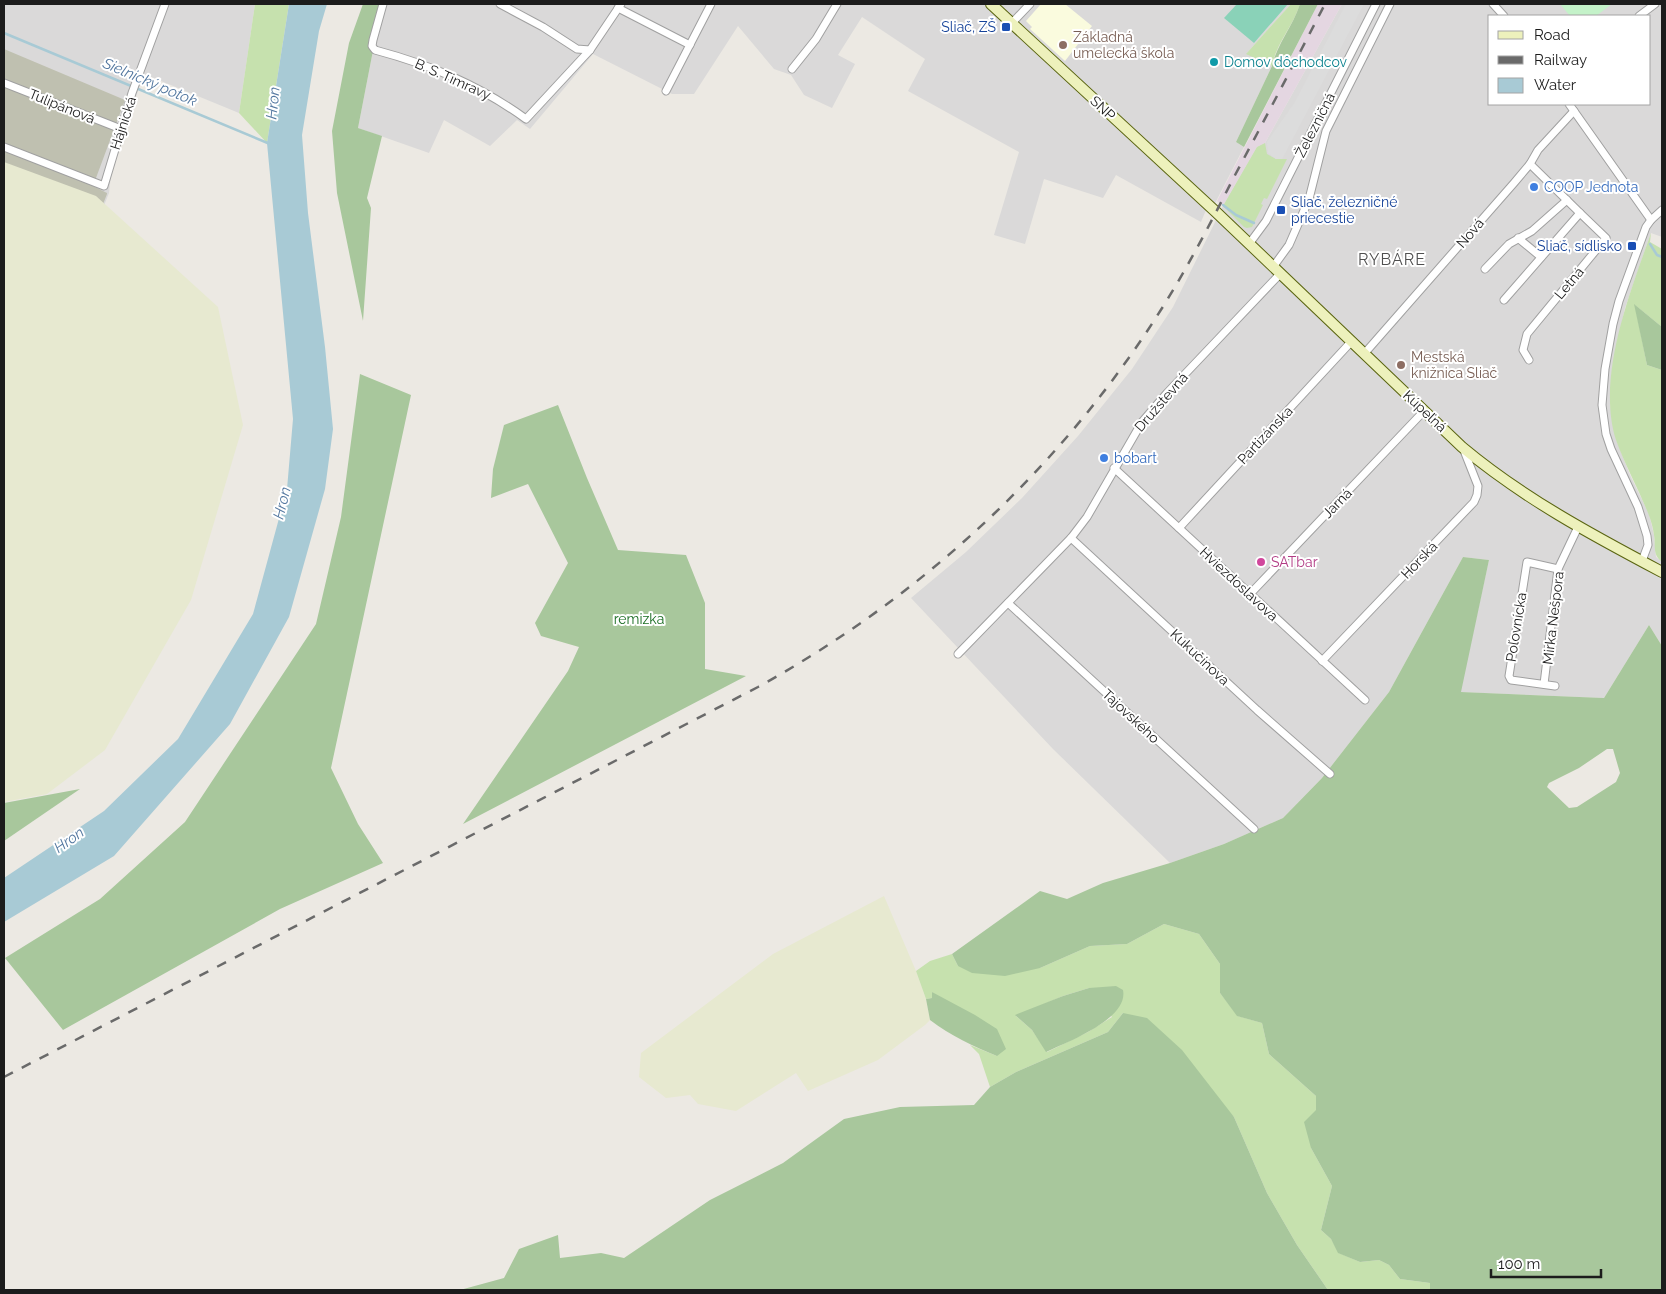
<svg xmlns="http://www.w3.org/2000/svg" width="1666" height="1294" font-family="Raleway,sans-serif">
	<rect width="100%" height="100%" fill="#ece9e3"/>
	<g fill="#dad9d9" fill-rule="evenodd">
		<polygon points="4,4 255,4 239,113 144,74 112,165 109,193 97,223 4,190"/>
		<polygon points="382,4 1291,4 1247,53 1272,66 1236,142 1244,147 1210,213 1206,210 1201,222 1116,175 1103,198 1044,179 1025,244 994,235 1019,152 908,91 925,59 862,17 838,55 855,64 832,108 804,95 791,75 774,69 738,26 694,94 672,94 593,54 530,129 517,120 490,146 444,120 429,153 358,128"/>
		<path d="M 1342,4 L 1662,4 L 1662,237 L 1651,233 L 1625,308 L 1613,364 L 1610,404 L 1616,439 L 1630,475 L 1649,514 L 1654,535 L 1656,557 L 1662,562 L 1662,646 L 1649,625 L 1604,698 L 1460,692 L 1489,560 L 1463,557 L 1389,692 L 1322,778 L 1283,818 L 1224,844 L 1170,863 L 1053,749 L 911,598 L 966,552 L 1022,498 L 1078,436 L 1132,369 L 1173,307 L 1223,206 L 1257,147 L 1265,143 ZM 1490,16 L 1650,16 L 1650,104 L 1490,104 Z"/>
	</g>
	<polygon fill="#e4d6e1" points="1318,4 1342,4 1265,143 1257,147 1223,206 1217,201"/>
	<polygon fill="#fafbde" points="1041,4 1065,4 1092,26 1065,61 1030,29 1032,27 1026,21"/>
	<polygon fill="#bfc0b0" points="4,49 125,100 93,186 107,193 107,194 96,222 4,188"/>
	<g fill="#e7e9d0">
		<polygon points="4,162 96,196 218,307 243,425 191,600 105,750 47,794 4,802"/>
		<polygon points="884,896 916,971 926,999 930,1020 925,1025 878,1060 808,1091 796,1073 736,1111 698,1104 690,1095 666,1098 639,1077 641,1053 773,954"/>
	</g>
	<g fill="#c6e1ae" fill-rule="evenodd">
		<polygon points="255,4 289,4 267,143 239,113"/>
		<path d="M 1291,4 L 1300,4 C 1293,26 1276,44 1272,66 L 1246,54 Z"/>
		<polygon points="1265,143 1267,154 1276,159 1287,159 1267,199 1264,198 1261,204 1263,205 1252,227 1247,228 1244,227 1223,206 1257,147"/>
		<path d="M 1651,233 L 1650,242 L 1662,249 L 1662,327 L 1635,305 L 1647,365 L 1662,370 L 1662,562 C 1652,554 1656,546 1654,535 C 1653,528 1651,520 1648,513 C 1638,488 1625,465 1616,440 C 1596,377 1630,293 1651,233 Z"/>
		<path d="M 1164,924 L 1199,934 L 1220,964 L 1220,993 L 1238,1016 L 1262,1023 L 1269,1054 L 1316,1096 L 1317,1110 L 1311,1148 L 1332,1186 L 1321,1230 L 1331,1239 L 1339,1253 L 1360,1262 L 1379,1260 L 1389,1265 L 1400,1279 L 1430,1283 L 1430,1290 L 1328,1290 L 1297,1245 L 1267,1193 L 1234,1117 L 1123,1013 L 1108,1032 L 1016,1072 L 990,1087 L 979,1054 L 970,1045 L 997,1056 L 932,992 L 932,998 L 926,999 L 916,971 L 930,961 L 952,954 L 958,966 L 1040,968 L 1090,946 L 1127,944 ZM 1089,988 L 1112,1017 L 1088,1032 L 1047,1052 L 1032,1030 L 1016,1016 L 1063,996 Z"/>
	</g>
	<g fill="#a8c79c" fill-rule="evenodd">
		<polygon points="363,4 382,4 358,128 382,136 367,198 371,208 363,321 337,193 332,131 349,43"/>
		<path d="M 1300,4 L 1318,4 L 1244,147 L 1236,142 L 1272,66 C 1277,44 1293,26 1300,4 Z"/>
		<polygon points="1634,304 1662,327 1662,370 1647,365"/>
		<polygon points="360,374 411,395 331,768 358,824 383,863 280,909 63,1030 5,958 100,899 185,822 316,624 341,517"/>
		<polygon points="558,405 587,478 618,550 686,555 705,603 705,669 746,676 463,824 568,671 579,647 541,636 535,623 568,563 528,484 491,498 493,469 504,425"/>
		<path d="M 1463,557 L 1489,560 L 1461,692 L 1604,698 L 1649,625 L 1662,646 L 1662,1290 L 1430,1290 L 1430,1283 L 1400,1279 L 1389,1265 L 1379,1260 L 1360,1262 L 1338,1253 L 1331,1239 L 1321,1230 L 1332,1186 L 1311,1148 L 1304,1122 L 1316,1110 L 1316,1096 L 1269,1054 L 1262,1023 L 1237,1016 L 1220,993 L 1220,964 L 1199,934 L 1164,924 L 1127,944 L 1090,946 L 1040,968 L 1005,976 L 972,973 L 958,966 L 952,954 L 1040,891 L 1067,899 L 1103,883 L 1170,863 L 1224,844 L 1283,818 L 1322,778 L 1389,692 ZM 1607,749 L 1613,749 L 1620,773 L 1616,782 L 1577,807 L 1569,808 L 1547,787 L 1549,783 L 1579,768 Z"/>
		<polygon points="80,789 4,841 4,803"/>
		<path d="M 1116,986 L 1123,990 C 1129,1019 1067,1042 1046,1052 L 1032,1030 L 1015,1015 L 1063,996 L 1089,988 Z"/>
		<path d="M 932,992 L 975,1015 L 997,1029 L 1006,1049 L 997,1056 C 973,1046 951,1036 930,1020 L 926,999 L 932,998 Z"/>
		<polygon points="1123,1013 1147,1018 1182,1050 1234,1117 1267,1193 1297,1245 1328,1290 460,1290 504,1278 519,1249 558,1235 560,1258 601,1253 624,1258 710,1200 783,1163 844,1119 900,1107 974,1105 990,1087 1016,1072 1108,1032"/>
	</g>
	<polygon fill="#c4f2c9" points="1560,4 1612,4 1596,16 1570,16"/>
	<polygon fill="#8ad2b8" points="1237,4 1288,4 1254,43 1224,18"/>
	<polygon fill="#dcdcdc" points="1346,4 1364,4 1282,159 1276,159 1268,153 1267,142 1295,102"/>
	<polygon fill="#a8cad5" points="289,4 327,4 319,31 302,135 308,213 325,347 333,429 325,489 289,617 230,724 114,856 4,922 4,878 104,811 178,739 253,614 287,489 293,419 267,143"/>
	<g fill="none" stroke-linecap="round" stroke-linejoin="round">
		<g stroke="#a8cad5" stroke-width="2.5">
			<polyline points="4,33 270,144"/>
			<polyline points="1223,205 1236,215 1254,223"/>
			<polyline points="1650,244 1657,255 1662,257"/>
		</g>
		<g stroke="#a0a0a0" stroke-width="9">
			<g id="street">
				<path d="M 383,4 L 373,40 L 372,46 L 375,50 C 431,65 479,85 526,119 L 590,50 L 621,4"/>
				<polyline points="500,4 543,27 577,49 590,50"/>
				<polyline points="1493,4 1504,16"/>
				<polyline points="618,8 690,45"/>
				<polyline points="1639,16 1655,4"/>
				<polyline points="1012,23 1030,4"/>
				<polyline points="792,69 816,39 837,4"/>
				<polyline points="4,83 121,129"/>
				<polyline points="666,91 711,4"/>
				<polyline points="1569,104 1651,220"/>
				<polyline points="4,147 104,186 132,93 165,4"/>
				<polyline points="1518,238 1541,257"/>
				<polyline points="1249,244 1266,221 1376,4"/>
				<polyline points="1273,267 1289,245 1309,199 1326,131 1390,4"/>
				<polyline points="1485,269 1509,244 1532,231 1567,200"/>
				<polyline points="1504,300 1580,213 1530,164"/>
				<polyline points="1364,354 1514,183 1530,164 1538,150 1574,111"/>
				<polyline points="1529,360 1523,350 1527,334 1606,238 1580,213"/>
				<polyline points="1114,468 1365,700"/>
				<polyline points="1179,528 1351,342"/>
				<polyline points="1071,538 1257,710 1330,774"/>
				<polyline points="1642,561 1648,545 1647,536 1638,507 1611,449 1606,434 1602,405 1605,369 1613,324 1619,301 1646,227 1651,220 1662,210"/>
				<polyline points="1250,594 1424,411"/>
				<polyline points="1008,603 1254,829"/>
				<polyline points="958,654 1071,538 1087,517 1142,422 1167,393 1280,274"/>
				<polyline points="1322,661 1474,502 1477,495 1478,486 1463,448"/>
				<polyline points="1544,684 1558,569 1578,527"/>
				<polyline points="1555,686 1511,680 1509,676 1527,562 1558,569"/>
			</g>
		</g>
		<g stroke="#5a6511" stroke-width="12">
			<path id="secondary" d="M 991,4 L 1216,212 L 1462,447 C 1523,498 1592,535 1662,572"/>
		</g>
		<use href="#street" stroke="#fff" stroke-width="7"/>
		<use href="#secondary" stroke="#edf1bc" stroke-width="10"/>
		<path stroke="#6a6a6a" stroke-width="2.5" stroke-dasharray="10 10" stroke-linecap="butt" d="M 4,1077 L 758,687 C 919,598 1057,472 1157,316 C 1186,271 1210,224 1234,177 C 1265,119 1295,62 1325,4"/>
	</g>
	<g fill="#1a4fb4" stroke="#fff" stroke-width="2">
		<rect x="1001" y="22" width="10" height="10" rx="2.5"/>
		<rect x="1276" y="205" width="10" height="10" rx="2.5"/>
		<rect x="1627" y="241" width="10" height="10" rx="2.5"/>
	</g>
	<g fill="#8d6e63" stroke="#fff" stroke-width="2">
		<circle cx="1063" cy="45" r="5"/>
		<circle cx="1401" cy="365" r="5"/>
	</g>
	<circle fill="#0f9aa8" stroke="#fff" stroke-width="2" cx="1214" cy="62" r="5"/>
	<g fill="#3f7fe0" stroke="#fff" stroke-width="2">
		<circle cx="1534" cy="187" r="5"/>
		<circle cx="1104" cy="458" r="5"/>
	</g>
	<circle fill="#d1479c" stroke="#fff" stroke-width="2" cx="1261" cy="562" r="5"/>
	<g text-anchor="middle" stroke-width="4" stroke-linejoin="round" paint-order="stroke">
		<g font-size="14" fill="#164399" stroke="#fff" text-anchor="end">
			<text x="996" y="32">Sliač, ZŠ</text>
			<text x="1291" y="207" text-anchor="start">Sliač, železničné<tspan x="1291" dy="16">priecestie</tspan></text>
			<text x="1622" y="251">Sliač, sídlisko</text>
		</g>
		<g font-size="14" fill="#785e54" stroke="#fff" text-anchor="start">
			<text x="1073" y="42">Základná<tspan x="1073" dy="16">umelecká škola</tspan></text>
			<text x="1411" y="362">Mestská<tspan x="1411" dy="16">knižnica Sliač</tspan></text>
		</g>
		<g font-size="14" fill="#0d838f" stroke="#fff" text-anchor="start">
			<text x="1224" y="67">Domov dôchodcov</text>
		</g>
		<g font-size="14" fill="#1c1c1c" stroke="#fff">
			<text transform="translate(453 79) rotate(24)" y="5">B. S. Timravy</text>
			<text transform="translate(62 106) rotate(22)" y="5">Tulipánová</text>
			<text transform="translate(1103 108) rotate(43)" y="5">SNP</text>
			<text transform="translate(123 123) rotate(-72)" y="5">Hájnická</text>
			<text transform="translate(1315 125) rotate(-63)" y="5">Železničná</text>
			<text transform="translate(1470 233) rotate(-49)" y="5">Nová</text>
			<text transform="translate(1569 283) rotate(-50)" y="5">Letná</text>
			<text transform="translate(1161 402) rotate(-49)" y="5">Družstevná</text>
			<text transform="translate(1425 411) rotate(43)" y="5">Kúpeľná</text>
			<text transform="translate(1265 435) rotate(-47)" y="5">Partizánska</text>
			<text transform="translate(1337 503) rotate(-46)" y="5">Jarná</text>
			<text transform="translate(1419 560) rotate(-46)" y="5">Horská</text>
			<text transform="translate(1239 584) rotate(43)" y="5">Hviezdoslavova</text>
			<text transform="translate(1553 618) rotate(-83)" y="5">Mirka Nešpora</text>
			<text transform="translate(1516 627) rotate(-81)" y="5">Poľovnícka</text>
			<text transform="translate(1200 657) rotate(43)" y="5">Kukučínova</text>
			<text transform="translate(1131 716) rotate(43)" y="5">Tajovského</text>
		</g>
		<g font-size="14" fill="#366cbe" stroke="#fff" text-anchor="start">
			<text x="1544" y="192">COOP Jednota</text>
			<text x="1114" y="463">bobart</text>
		</g>
		<g font-size="14" fill="#b23c85" stroke="#fff" text-anchor="start">
			<text x="1271" y="567">SATbar</text>
		</g>
		<g font-size="14" fill="#186c21" stroke="#fff">
			<text x="639" y="624">remizka</text>
		</g>
		<g font-size="15" font-style="italic" fill="#5478a0" stroke="#fff">
			<text transform="translate(150 82) rotate(23)" y="5">Sielnický potok</text>
			<text transform="translate(273 103) rotate(-84)" y="5">Hron</text>
			<text transform="translate(282 503) rotate(-76)" y="5">Hron</text>
			<text transform="translate(69 840) rotate(-35)" y="5">Hron</text>
		</g>
		<g font-size="16" letter-spacing="1" fill="#4f4f4f" stroke="#fff">
			<text x="1392" y="265">RYBÁRE</text>
		</g>
	</g>
	<rect width="1666" height="1294" fill="none" stroke="#1c1c1c" stroke-width="10"/>
	<rect x="1488" y="15" width="162" height="90" fill="#ffffff" stroke="#a4a4a4"/>
	<rect x="1498" y="31" width="25" height="8" fill="#edf1bc" stroke="#a4a4a4"/>
	<text x="1534" y="40" font-size="15" fill="#1c1c1c">Road</text>
	<rect x="1498" y="56" width="25" height="8" fill="#6a6a6a" stroke="#a4a4a4"/>
	<text x="1534" y="65" font-size="15" fill="#1c1c1c">Railway</text>
	<rect x="1498" y="78" width="25" height="15" fill="#a8cad5" stroke="#a4a4a4"/>
	<text x="1534" y="90" font-size="15" fill="#1c1c1c">Water</text>
	<path d="M1491 1269v8h110v-8" fill="none" stroke="#1c1c1c" stroke-width="2.5"/>
	<text x="1498" y="1269" font-size="15" fill="#1c1c1c" stroke="#ffffff" stroke-width="4" paint-order="stroke">100 m</text>
</svg>
